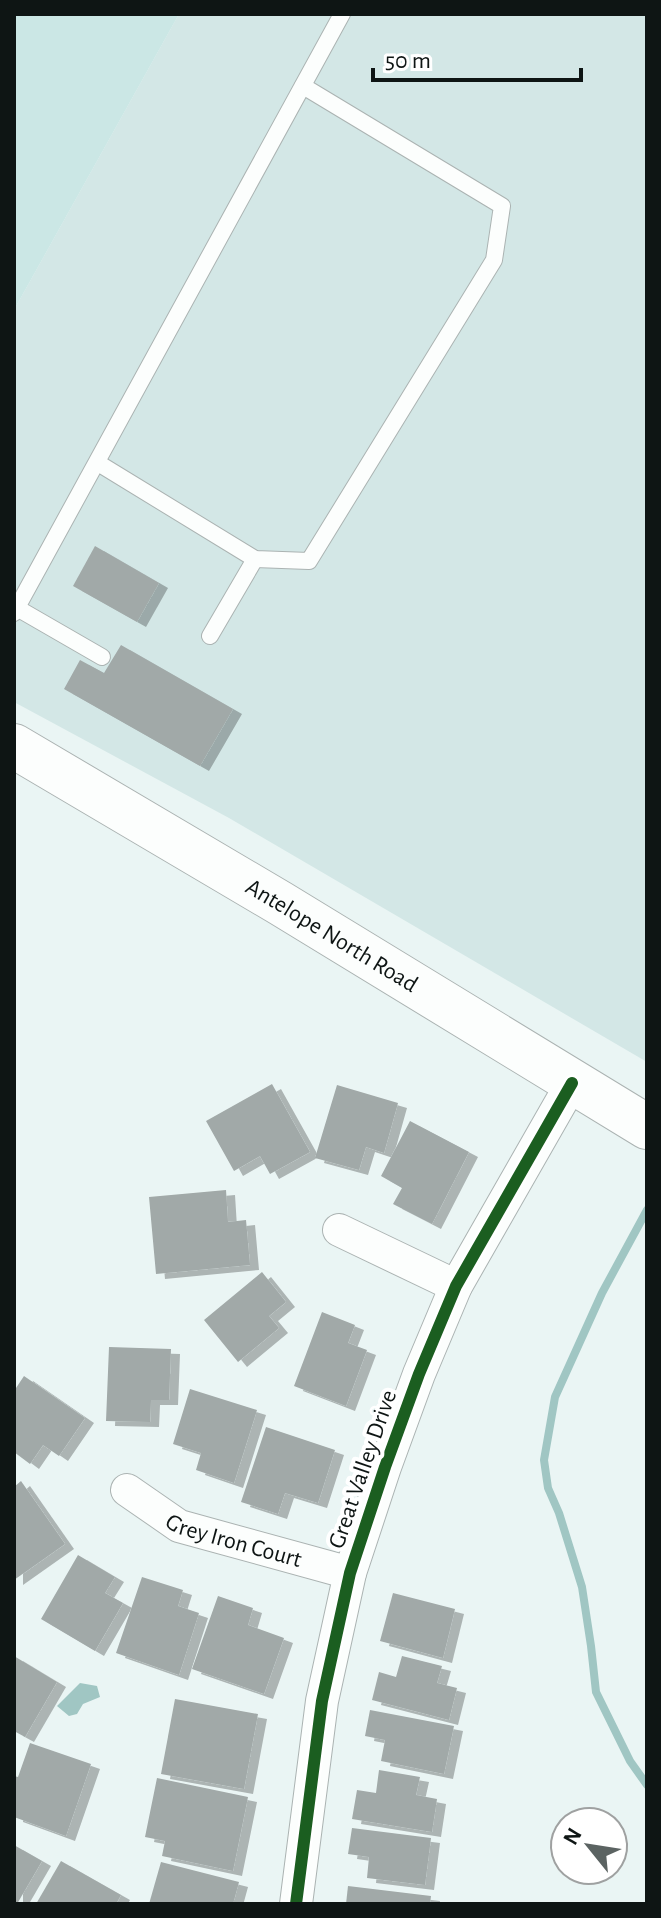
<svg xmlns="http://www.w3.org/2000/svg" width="661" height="1918" font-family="'Alegreya Sans',sans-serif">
	<defs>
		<filter id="shadow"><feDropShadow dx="9" dy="5" stdDeviation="0" flood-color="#0004"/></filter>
	</defs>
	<rect width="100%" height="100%" fill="#eaf5f4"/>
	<polygon fill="#d3e7e6" points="179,14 647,14 647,1062 229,818 14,702 14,310"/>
	<polygon fill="#cbe7e5" points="14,14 179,14 14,310"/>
	<polygon fill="#a0c6c3" points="80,1683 97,1686 100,1697 83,1704 77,1714 69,1716 57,1706"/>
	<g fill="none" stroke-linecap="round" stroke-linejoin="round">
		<polyline stroke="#a0c6c3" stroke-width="8" points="647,1210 602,1293 555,1397 544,1460 548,1488 559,1513 582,1587 591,1646 596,1692 630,1761 647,1785"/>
	</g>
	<g fill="#a1a9a8" filter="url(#shadow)">
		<polygon points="95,546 159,583 137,622 73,586"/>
		<polygon points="121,645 233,709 200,766 64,689 80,660 104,673"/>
		<polygon points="272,1084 310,1152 270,1174 260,1156 234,1171 206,1121"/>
		<polygon points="337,1085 398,1103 384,1153 366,1147 359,1170 315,1158"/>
		<polygon points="410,1121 469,1152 432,1224 393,1204 402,1188 381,1176"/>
		<polygon points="226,1190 228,1222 246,1220 250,1265 156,1274 149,1197"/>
		<polygon points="262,1272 286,1302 269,1316 279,1328 238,1362 204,1320"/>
		<polygon points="322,1312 355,1325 348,1343 367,1350 346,1406 294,1386"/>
		<polygon points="109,1347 171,1349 169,1400 151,1400 150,1422 106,1421"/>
		<polygon points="24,1376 85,1418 59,1456 43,1445 30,1464 14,1452 14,1391"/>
		<polygon points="190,1389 257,1410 234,1483 196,1470 201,1453 173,1444"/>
		<polygon points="266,1427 335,1450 318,1503 285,1493 278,1514 241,1502"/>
		<polygon points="21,1481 65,1544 14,1580 14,1487"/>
		<polygon points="78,1555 115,1577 105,1593 123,1603 95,1651 41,1619"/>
		<polygon points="142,1577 183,1590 178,1606 199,1613 179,1675 116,1653"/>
		<polygon points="393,1593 455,1609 443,1658 380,1641"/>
		<polygon points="218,1596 253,1608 248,1625 284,1638 264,1694 192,1669"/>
		<polygon points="14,1656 57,1682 25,1737 14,1731"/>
		<polygon points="402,1656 442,1666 437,1683 457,1688 449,1720 372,1700 379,1672 396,1677"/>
		<polygon points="175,1699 258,1714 244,1789 161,1774"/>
		<polygon points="370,1710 454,1726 444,1774 381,1761 385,1740 365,1736"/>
		<polygon points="30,1743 91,1764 66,1836 14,1817 14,1776 18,1777"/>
		<polygon points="379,1770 420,1777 416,1795 437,1799 432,1832 352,1819 357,1790 376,1793"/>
		<polygon points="157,1778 248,1797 233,1871 162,1856 165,1841 145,1837"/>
		<polygon points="352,1828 431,1838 425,1885 367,1878 369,1857 348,1854"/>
		<polygon points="14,1845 42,1861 17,1904 14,1904"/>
		<polygon points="61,1861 121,1895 116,1904 36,1904"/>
		<polygon points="161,1862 239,1882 233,1904 149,1904"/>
		<polygon points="348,1886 431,1896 430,1904 346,1904"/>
	</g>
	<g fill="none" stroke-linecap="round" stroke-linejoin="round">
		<g stroke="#abb3b2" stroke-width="18">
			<g id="service">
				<polyline points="98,463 255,559 309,561 494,260 502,206 303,86"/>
				<polyline points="17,608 102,657"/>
				<polyline points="14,613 342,14"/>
				<polyline points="210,636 255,559"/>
			</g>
		</g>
		<g stroke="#abb3b2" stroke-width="34">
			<g id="minor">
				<polyline points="339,1230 456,1286"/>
				<path id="s1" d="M 127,1490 L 179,1526 L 350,1573"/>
				<polyline points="296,1904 322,1701 350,1573 385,1467 419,1374 456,1286 572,1083"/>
			</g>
		</g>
		<g stroke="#abb3b2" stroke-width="46">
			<g id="secondary">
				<path id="s2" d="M 14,746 L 280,903 L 647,1127"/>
			</g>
		</g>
		<use href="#service" stroke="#fcfefd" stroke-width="16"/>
		<use href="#minor" stroke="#fcfefd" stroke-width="32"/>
		<use href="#secondary" stroke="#fcfefd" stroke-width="44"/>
		<g stroke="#fff" stroke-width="17">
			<polyline id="cycleway" points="296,1904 322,1701 350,1573 385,1467 419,1374 456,1286 572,1083"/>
		</g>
		<use href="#cycleway" stroke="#1b5e20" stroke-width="12"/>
	</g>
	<g text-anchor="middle" stroke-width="8" stroke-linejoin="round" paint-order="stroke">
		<g font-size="24" fill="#0e1514" stroke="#fff">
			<text dy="8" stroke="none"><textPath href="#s2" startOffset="370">Antelope North Road</textPath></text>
			<text transform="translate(362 1469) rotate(-71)" y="8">Great Valley Drive</text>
			<text dy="8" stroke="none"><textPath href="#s1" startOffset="120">Grey Iron Court</textPath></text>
		</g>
	</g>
	<rect width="661" height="1918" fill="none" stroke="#0e1514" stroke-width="32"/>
	<g transform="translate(589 1846) rotate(300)"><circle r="38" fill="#ffffff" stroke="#9fa1a1" stroke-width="2"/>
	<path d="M0-6L14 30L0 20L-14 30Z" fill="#5b6362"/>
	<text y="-12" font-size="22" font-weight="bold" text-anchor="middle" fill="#0e1514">N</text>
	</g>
	<path d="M373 68v12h208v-12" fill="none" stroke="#0e1514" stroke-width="4"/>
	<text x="385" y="68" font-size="24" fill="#0e1514" stroke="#ffffff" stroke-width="6" paint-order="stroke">50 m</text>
</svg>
